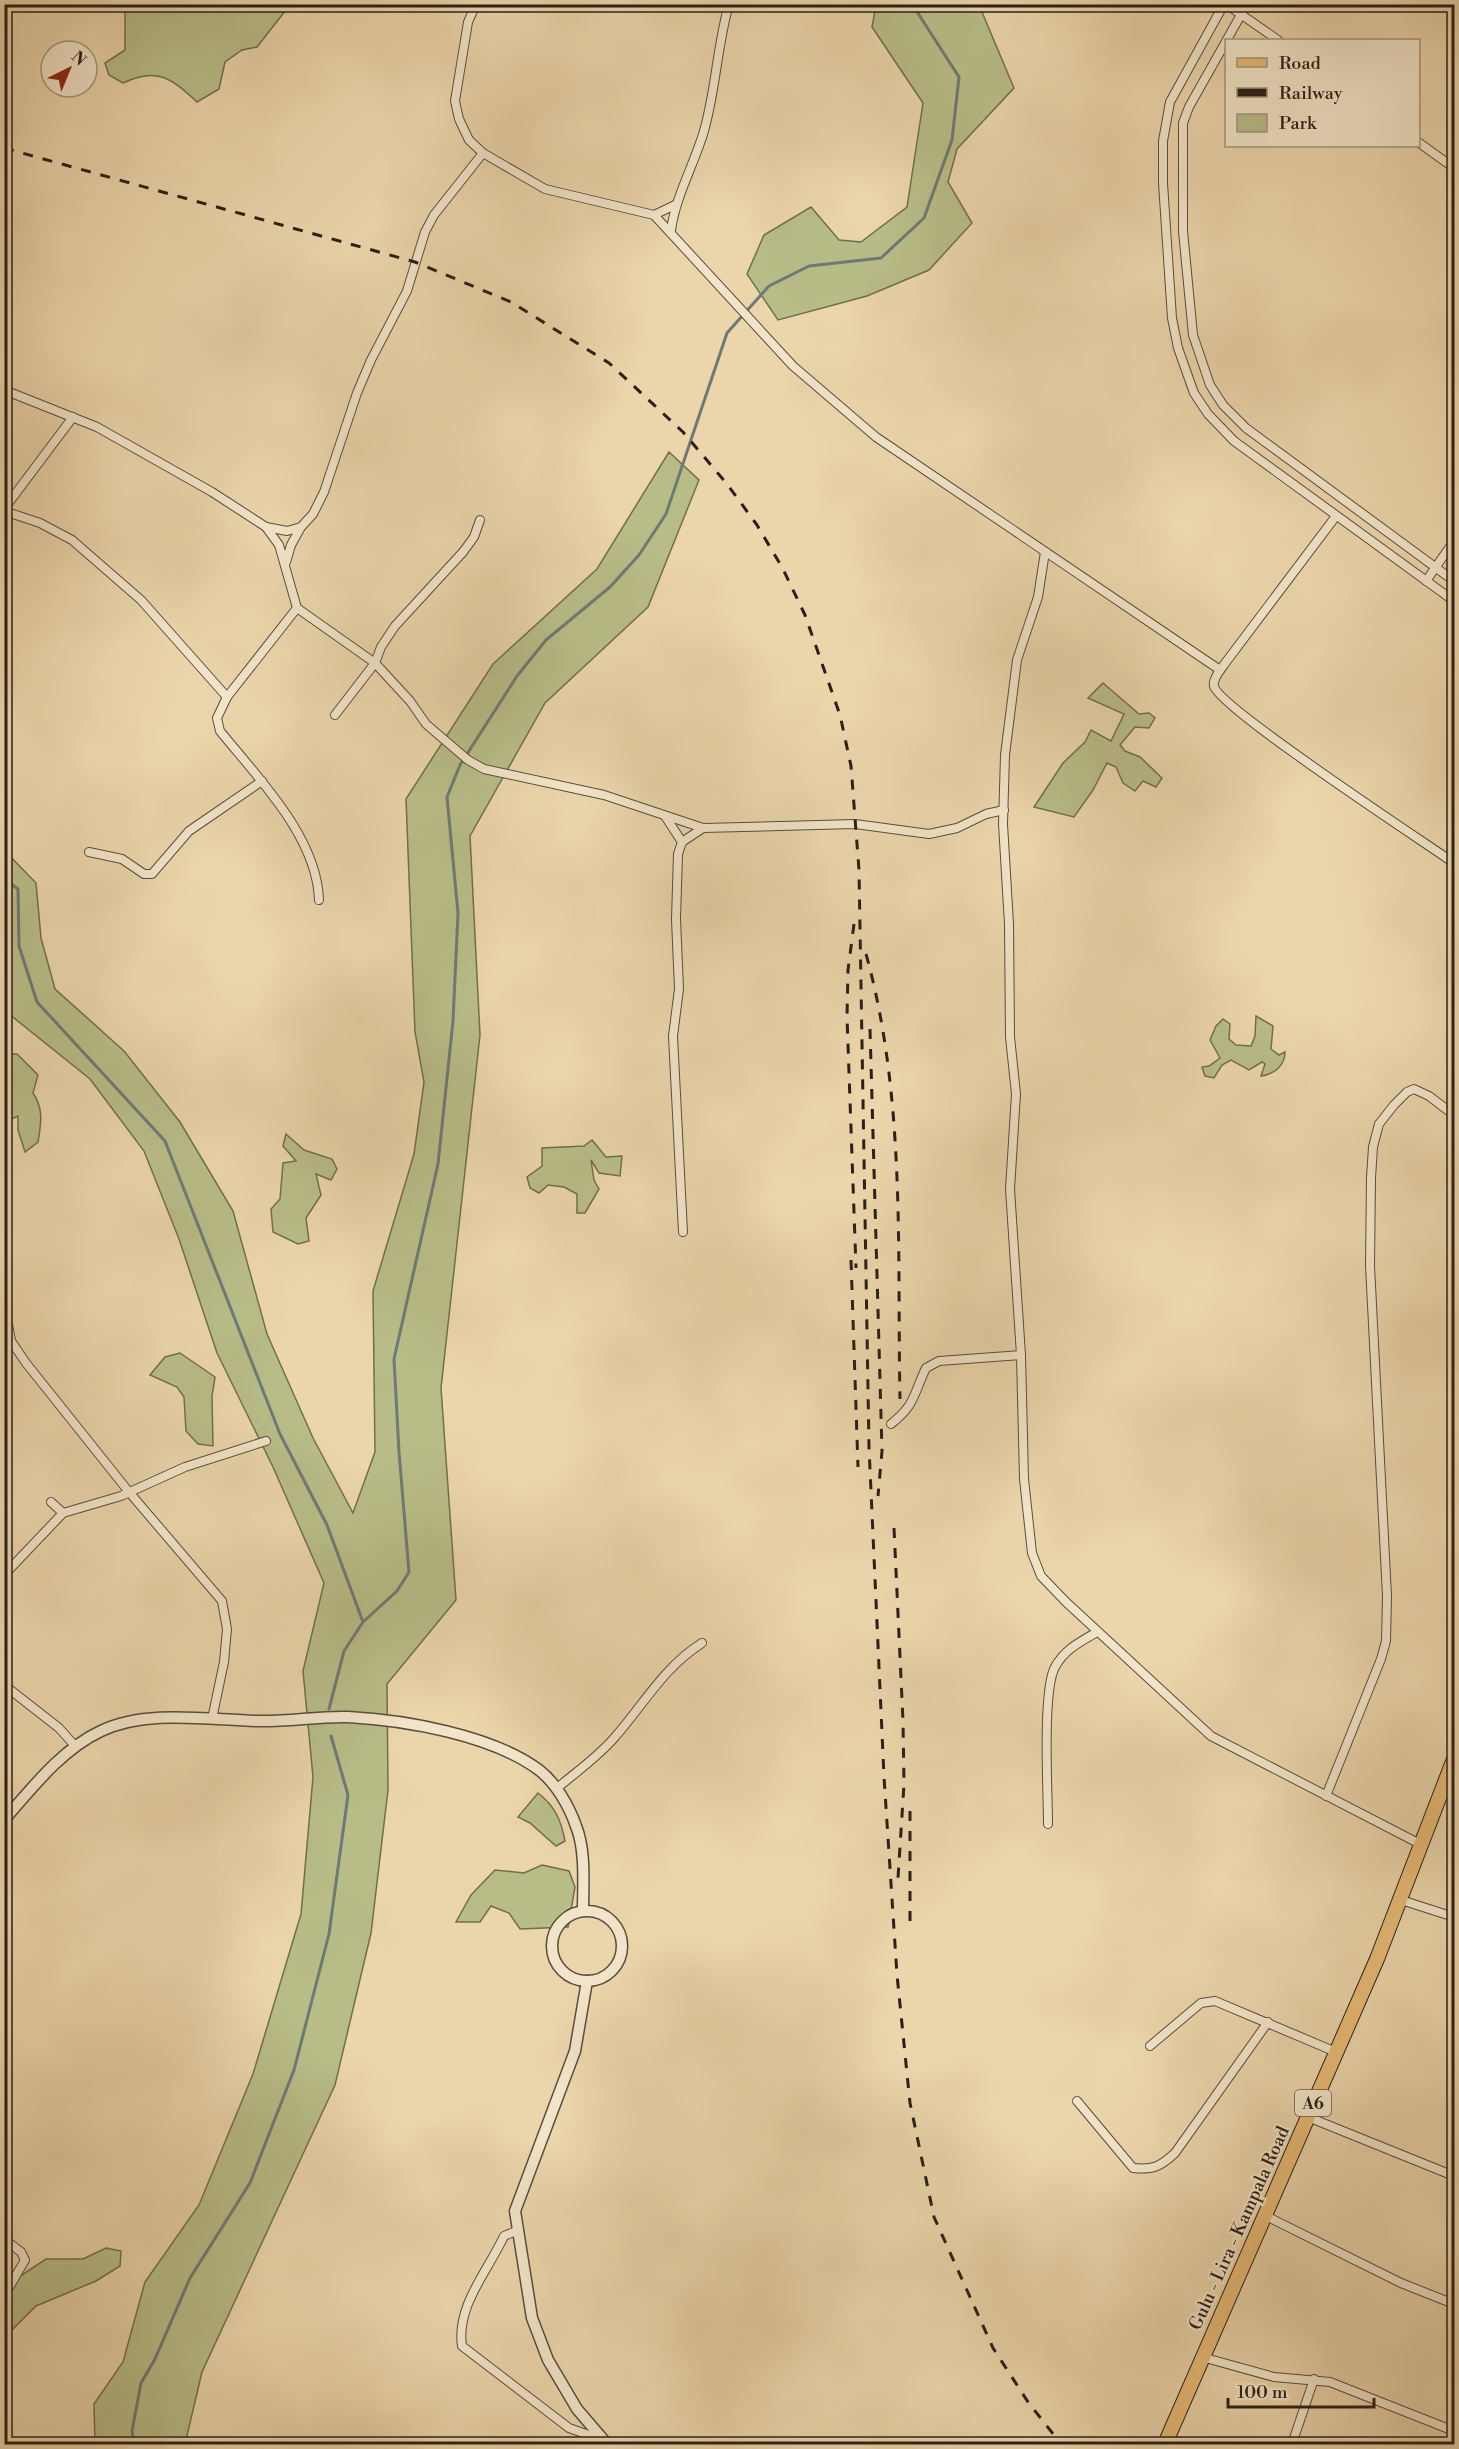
<svg xmlns="http://www.w3.org/2000/svg" width="1459" height="2449" font-family="'Libre Bodoni',serif">
	<rect width="100%" height="100%" fill="#ebd5ab"/>
	<filter id="stains"><feTurbulence type="fractalNoise" baseFrequency=".00333" numOctaves="4"/><feColorMatrix values="0 0 0 0 .2 0 0 0 0 .09 0 0 0 0 .02 0 0 0 .5 -.17"/></filter>
	<radialGradient id="worn" r=".72"><stop offset=".6" stop-color="#630" stop-opacity="0"/><stop offset="1" stop-color="#630" stop-opacity=".3"/></radialGradient>
	<g fill="#b8bd88" stroke="#716e50" stroke-width="1.5">
		<path d="M 278,4 L 286,10 L 257,47 L 242,50 L 225,62 L 219,89 L 197,102 C 172,79 157,66 123,83 L 109,75 L 105,63 L 125,50 L 125,9 L 139,4 Z"/>
		<polygon points="876,5 979,5 1014,88 957,149 948,182 972,223 929,270 867,296 778,320 747,274 764,235 811,207 839,240 861,242 907,207 923,103 872,27"/>
		<polygon points="669,452 699,480 648,607 545,703 470,836 480,1035 441,1388 456,1600 387,1684 388,1790 371,1933 335,2085 202,2372 185,2444 95,2444 94,2404 123,2362 145,2282 199,2205 253,2074 301,1914 313,1777 303,1671 324,1583 273,1467 217,1353 179,1239 144,1151 90,1079 9,1014 4,998 4,850 36,883 41,938 55,989 124,1051 180,1122 233,1211 267,1334 313,1438 353,1513 375,1452 373,1291 414,1154 424,1082 415,1032 406,799 493,664 597,569"/>
		<polygon points="1103,683 1139,714 1149,713 1155,718 1149,728 1135,727 1120,745 1125,751 1140,757 1162,778 1156,787 1143,781 1135,791 1123,783 1116,767 1107,763 1093,790 1074,817 1034,807 1063,763 1085,742 1091,730 1111,741 1124,714 1088,698"/>
		<path d="M 1256,1016 L 1273,1026 L 1271,1049 L 1279,1055 L 1285,1052 C 1285,1066 1274,1074 1261,1076 L 1265,1064 L 1262,1062 L 1249,1070 L 1231,1060 L 1222,1065 L 1214,1078 L 1205,1076 L 1202,1067 L 1209,1066 L 1220,1058 L 1210,1040 L 1216,1026 L 1223,1019 L 1230,1024 L 1229,1039 L 1236,1045 L 1251,1046 L 1255,1036 Z"/>
		<path d="M 5,1054 L 17,1054 L 38,1075 L 33,1093 C 44,1109 41,1124 38,1142 L 25,1152 L 18,1130 L 18,1116 L 5,1122 Z"/>
		<polygon points="286,1134 304,1150 332,1159 337,1169 331,1180 316,1174 321,1195 306,1218 309,1241 298,1244 273,1232 271,1209 280,1199 283,1163 296,1161 283,1146"/>
		<polygon points="592,1140 606,1157 622,1156 620,1176 599,1173 591,1160 594,1180 599,1189 585,1213 577,1213 577,1194 564,1187 548,1185 539,1193 530,1188 527,1177 542,1166 542,1148 584,1146"/>
		<polygon points="180,1353 215,1377 212,1396 213,1446 198,1444 186,1431 184,1397 177,1387 150,1375 165,1357"/>
		<path d="M 538,1793 C 555,1806 561,1820 565,1841 L 556,1846 L 530,1823 L 518,1817 Z"/>
		<polygon points="542,1865 569,1871 575,1887 568,1927 520,1929 509,1913 491,1906 480,1922 456,1922 471,1895 495,1870 524,1873"/>
		<polygon points="106,2248 121,2251 120,2266 96,2281 36,2306 5,2337 5,2286 46,2259 83,2259"/>
	</g>
	<g fill="none" stroke-linecap="round" stroke-linejoin="round">
		<g stroke="#6e7a75" stroke-width="3">
			<polyline points="4,879 18,889 19,946 37,1002 165,1141 280,1434 327,1525 363,1622"/>
			<polyline points="329,1709 344,1651 363,1622 397,1591 409,1572 399,1452 394,1359 438,1164 453,1021 458,913 447,797 460,765 517,676 546,640 610,587 639,555 666,514 727,333 769,286 809,266 881,258 924,218 952,140 959,77 912,4"/>
			<polyline points="134,2444 132,2431 141,2383 155,2359 190,2278 250,2183 294,2070 329,1934 348,1795 331,1736"/>
		</g>
		<g stroke="#5a4c3e" stroke-width="10">
			<g id="minor">
				<polyline points="476,4 468,22 455,101 459,119 469,140 483,153 545,189 654,215 793,366 876,437 1220,670"/>
				<polyline points="1224,4 1170,102 1163,141 1163,183 1172,318 1178,348 1194,393 1208,414 1234,441 1454,601"/>
				<polyline points="1226,4 1278,40"/>
				<polyline points="1247,4 1189,107 1183,123 1183,231 1193,335 1210,385 1223,405 1246,428 1454,581"/>
				<polyline points="1418,142 1454,168"/>
				<polyline points="654,215 675,205"/>
				<path d="M 671,230 C 676,195 694,165 704,131 C 716,89 717,46 729,4"/>
				<polyline points="4,390 97,427 212,492 266,527 287,531 301,527 313,514 324,492 357,393 371,360 407,291 425,232 434,215 483,153"/>
				<polyline points="4,509 73,417"/>
				<polyline points="4,511 40,523 72,540 141,600 227,697"/>
				<path d="M 1336,516 L 1226,662 C 1222,668 1212,679 1214,686 C 1218,707 1424,842 1454,863"/>
				<polyline points="266,527 279,545 297,608 375,663 410,701 426,724 468,760 484,769 604,795 703,828 855,824 929,834 957,828 986,814 1004,810"/>
				<polyline points="1045,552 1038,597 1017,660 1005,755 1003,824 1009,924 1010,1037 1016,1094 1010,1189 1021,1355 1024,1479 1032,1553 1041,1576 1066,1602 1211,1736 1422,1845"/>
				<polyline points="286,562 291,545 301,527"/>
				<polyline points="1426,581 1454,541"/>
				<path d="M 297,608 L 227,697 L 217,718 L 220,731 C 258,778 317,837 319,900"/>
				<polyline points="335,715 375,663 381,647 395,626 463,552 474,537 480,520"/>
				<polyline points="665,816 682,842 678,854 676,919 679,989 673,1036 683,1232"/>
				<polyline points="682,842 703,828"/>
				<polyline points="89,852 122,859 144,874 152,874 189,831 262,781"/>
				<polyline points="4,1303 11,1341 26,1363 129,1492 222,1601 227,1629 224,1662 212,1719"/>
				<path d="M 891,1424 C 916,1404 913,1395 926,1368 L 939,1361 L 1021,1355"/>
				<polyline points="63,1513 121,1496 185,1467 266,1441"/>
				<polyline points="4,1575 63,1513 51,1502"/>
				<polyline points="4,1685 59,1728 76,1747"/>
				<path d="M 556,1789 C 576,1772 598,1757 615,1737 C 644,1704 664,1667 702,1643"/>
				<polyline points="1326,1796 1381,1659 1386,1641 1387,1596 1370,1266 1371,1178 1373,1147 1379,1124 1394,1105 1407,1092 1414,1089 1429,1096 1454,1115"/>
				<path d="M 1048,1824 C 1048,1792 1042,1691 1055,1667 C 1065,1649 1080,1642 1097,1632"/>
				<polyline points="1401,1900 1454,1917"/>
				<polyline points="1150,2046 1201,2003 1215,2001 1336,2052"/>
				<path d="M 1077,2101 L 1133,2168 C 1153,2170 1160,2167 1175,2153 L 1268,2022"/>
				<polyline points="1308,2117 1454,2176"/>
				<polyline points="1264,2215 1401,2283 1454,2304"/>
				<path d="M 516,2231 L 504,2236 C 488,2271 456,2306 462,2346 L 569,2428 L 603,2440"/>
				<polyline points="4,2239 21,2252 25,2260 4,2296"/>
				<polyline points="1202,2357 1274,2377 1330,2382 1454,2431"/>
				<polyline points="1292,2444 1314,2379"/>
			</g>
		</g>
		<g stroke="#5a4c3e" stroke-width="13">
			<g id="tertiary">
				<path d="M 4,1820 C 32,1788 62,1749 101,1731 C 147,1709 208,1720 258,1721 C 288,1722 318,1716 348,1717 C 405,1720 492,1735 539,1770 C 556,1783 569,1806 576,1826 C 586,1851 583,1884 583,1911"/>
				<circle cx="587" cy="1946" r="35"/>
				<polyline points="587,1981 575,2051 515,2211 532,2318 548,2360 577,2409 607,2444"/>
			</g>
		</g>
		<g stroke="#2a1f19" stroke-width="16">
			<polyline id="primary" points="1165,2444 1377,1959 1454,1759"/>
		</g>
		<use href="#minor" stroke="#f2e4c8" stroke-width="8"/>
		<use href="#tertiary" stroke="#f2e4c8" stroke-width="10"/>
		<use href="#primary" stroke="#e6ba76" stroke-width="14"/>
		<g stroke="#2a1f19" stroke-width="3" stroke-dasharray="10 10" stroke-linecap="butt">
			<polyline points="4,148 415,262 511,302 609,363 683,432 727,484 757,525 783,569 805,615 840,715 851,766 859,870 869,1447 884,1777 897,1975 910,2103 934,2217 993,2348 1028,2402 1061,2444"/>
			<polyline points="854,924 848,970 847,1017 856,1268"/>
			<path d="M 866,954 C 906,1098 897,1251 900,1399"/>
			<polyline points="870,1029 882,1451 878,1496"/>
			<polyline points="851,1260 858,1467"/>
			<polyline points="894,1528 903,1721 904,1784 898,1878"/>
			<polyline points="910,1811 910,1925"/>
		</g>
	</g>
	<g text-anchor="middle" stroke-width="4.5" stroke-linejoin="round" paint-order="stroke">
		<rect fill="#f2e4c8" stroke="#665a4e" stroke-width="1.5" x="1295" y="2090" width="36" height="26" rx="4.5"/>
		<g font-size="16" font-weight="bold" fill="#2a1f19">
			<text x="1313" y="2109">A6</text>
		</g>
		<g font-size="18" fill="#2a1f19" stroke="#f2e4c8">
			<text transform="translate(1239 2228) rotate(-66)" y="6">Gulu - Lira - Kampala Road</text>
		</g>
	</g>
	<rect width="1459" height="2449" fill="none" stroke="#ebd5ab" stroke-width="24"/>
	<rect x="6" y="6" width="1447" height="2437" fill="none" stroke="#2a1f19" stroke-width="3"/>
	<rect x="12" y="12" width="1435" height="2425" fill="none" stroke="#2a1f19" stroke-width="1.5"/>
	<rect x="1225" y="39" width="195" height="108" fill="#f2e4c8" stroke="#a29582" stroke-width="1.5"/>
	<rect x="1237" y="58" width="30" height="9" fill="#e6ba76" stroke="#a29582" stroke-width="1.5"/>
	<text x="1279" y="69" font-size="18" fill="#2a1f19">Road</text>
	<rect x="1237" y="88" width="30" height="9" fill="#2a1f19" stroke="#a29582" stroke-width="1.5"/>
	<text x="1279" y="99" font-size="18" fill="#2a1f19">Railway</text>
	<rect x="1237" y="114" width="30" height="18" fill="#b8bd88" stroke="#a29582" stroke-width="1.5"/>
	<text x="1279" y="129" font-size="18" fill="#2a1f19">Park</text>
	<g transform="translate(69 69) rotate(43)"><circle r="28" fill="#f2e4c8" stroke="#a29582" stroke-width="1.5"/>
	<path d="M0-4.5L10 22L0 15L-10 22Z" fill="#8f2418"/>
	<text y="-9" font-size="16" font-weight="bold" text-anchor="middle" fill="#2a1f19">N</text>
	</g>
	<path d="M1228 2398v9h146v-9" fill="none" stroke="#2a1f19" stroke-width="3"/>
	<text x="1237" y="2398" font-size="18" fill="#2a1f19" stroke="#f2e4c8" stroke-width="4.5" paint-order="stroke">100 m</text>
	<rect width="100%" height="100%" filter="url(#stains)"/>
	<rect width="100%" height="100%" fill="url(#worn)"/>
</svg>
